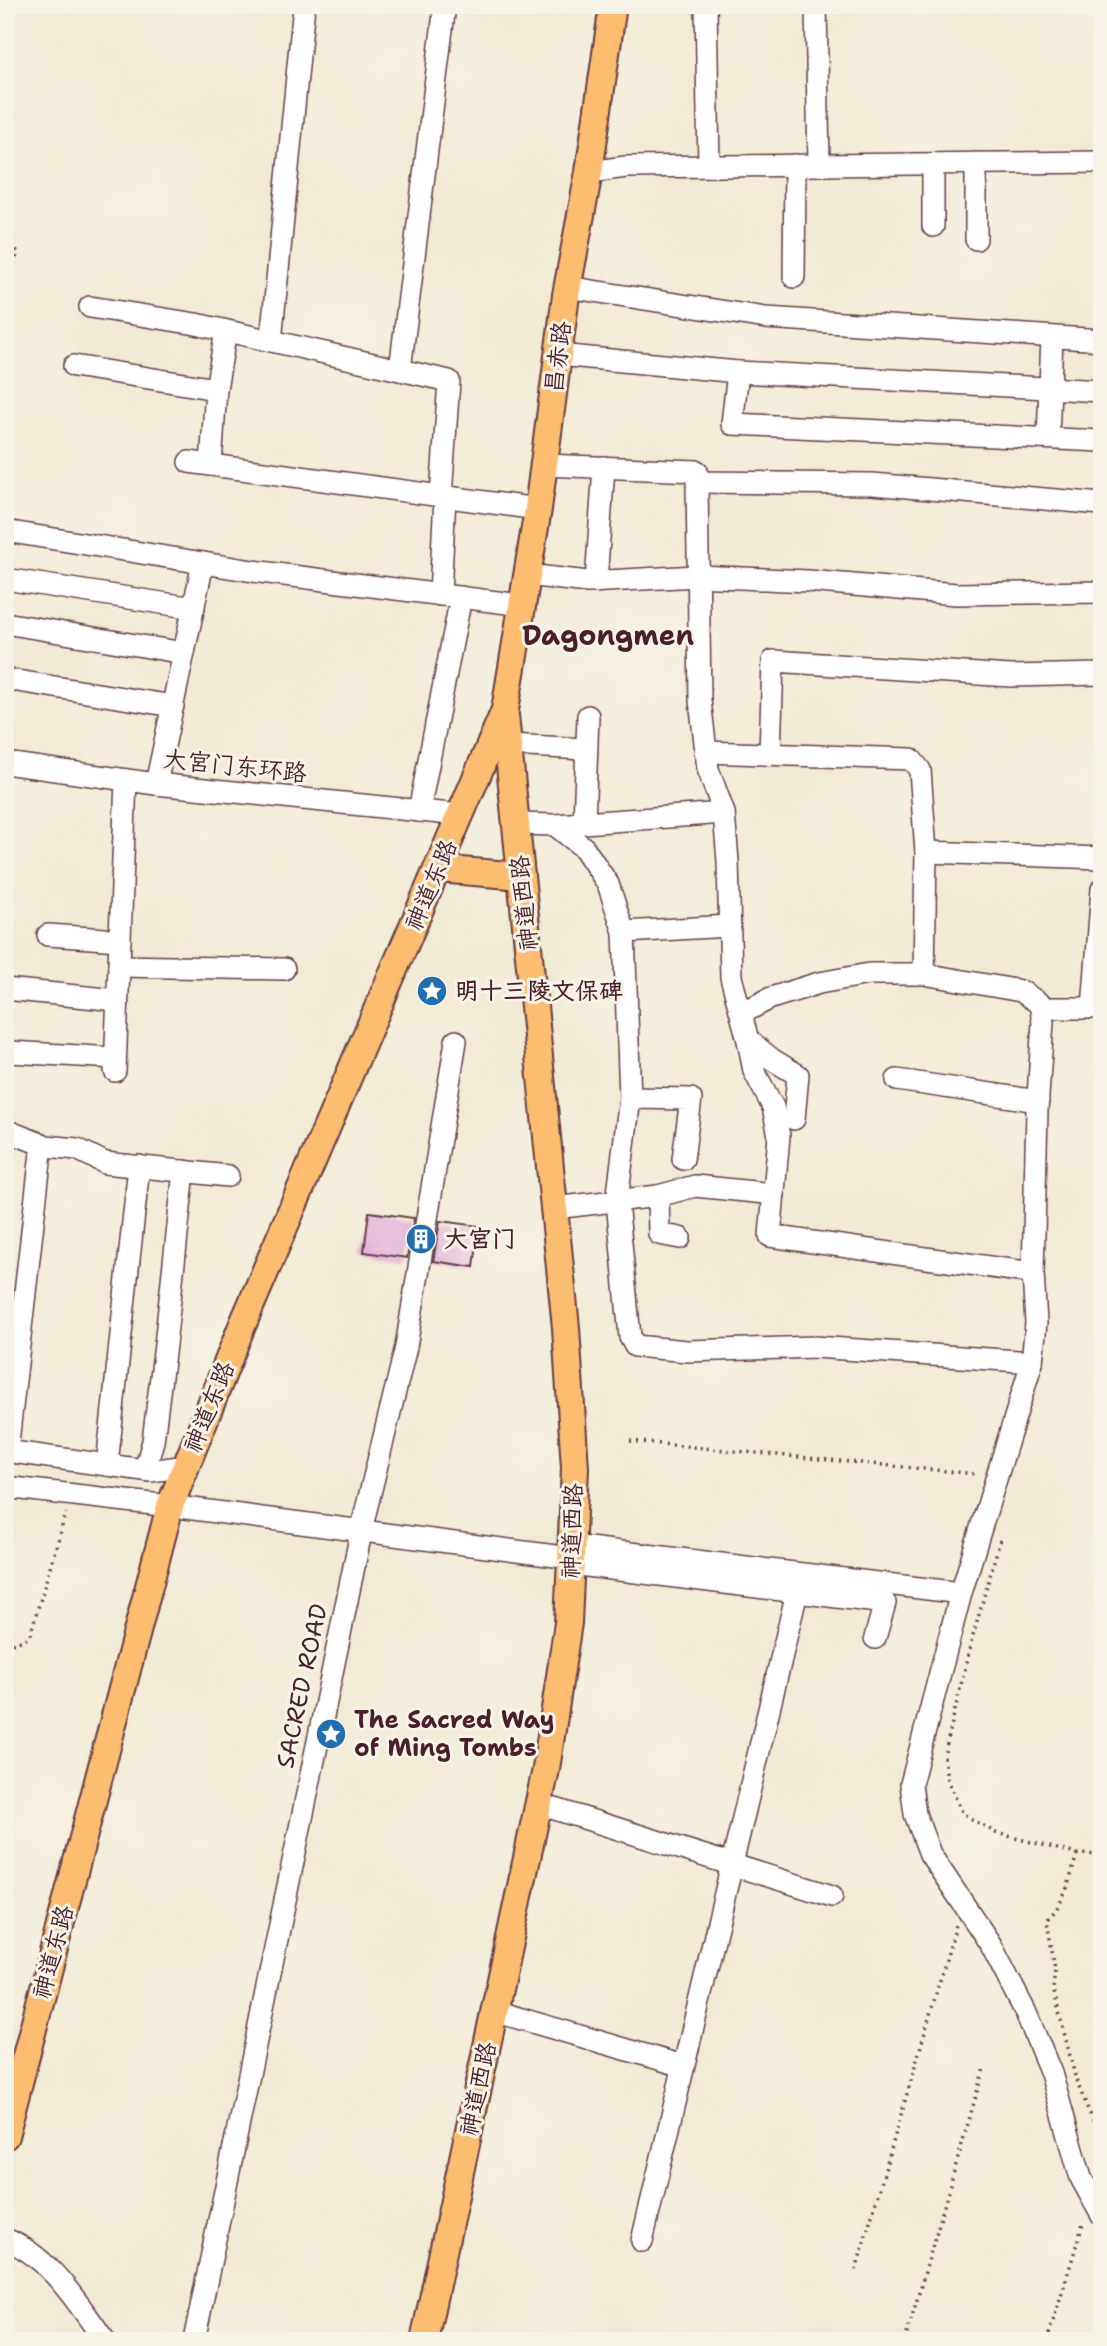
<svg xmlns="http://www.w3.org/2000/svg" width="1107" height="2346" font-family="'Shantell Sans','LXGW WenKai TC',sans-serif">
	<rect width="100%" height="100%" fill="#f7f3e8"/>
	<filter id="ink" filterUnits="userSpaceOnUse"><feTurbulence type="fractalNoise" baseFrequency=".0143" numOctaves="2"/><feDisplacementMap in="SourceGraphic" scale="14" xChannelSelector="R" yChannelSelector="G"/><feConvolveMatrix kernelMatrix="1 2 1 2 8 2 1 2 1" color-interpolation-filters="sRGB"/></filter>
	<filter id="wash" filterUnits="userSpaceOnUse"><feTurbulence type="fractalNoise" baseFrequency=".00686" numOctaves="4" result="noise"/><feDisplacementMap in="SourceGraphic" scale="28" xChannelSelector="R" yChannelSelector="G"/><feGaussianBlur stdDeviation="1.57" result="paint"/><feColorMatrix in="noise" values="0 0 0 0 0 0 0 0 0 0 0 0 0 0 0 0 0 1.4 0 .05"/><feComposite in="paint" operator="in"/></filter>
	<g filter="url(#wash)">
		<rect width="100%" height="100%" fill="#f1ead4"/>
		<g id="blocks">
			<g fill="#e2acd7">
				<polygon points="369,1212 414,1218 407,1258 364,1252"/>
				<polygon points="440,1221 479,1226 474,1267 433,1261"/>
			</g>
		</g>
	</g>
	<g filter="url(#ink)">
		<use href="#blocks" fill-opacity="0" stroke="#633d44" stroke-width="2"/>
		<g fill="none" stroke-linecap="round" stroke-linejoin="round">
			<g stroke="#633d44" stroke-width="24">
				<g id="minor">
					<polyline points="706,5 709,166"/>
					<polyline points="816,5 819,165"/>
					<polyline points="976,163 976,239"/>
					<polyline points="589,172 626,167 1102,162"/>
					<polyline points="933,226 933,164"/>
					<polyline points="794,277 795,165"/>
					<polyline points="567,287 766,318 1102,340"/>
					<polyline points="90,307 196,324 449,381 441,496"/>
					<polyline points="271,341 304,5"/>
					<polyline points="558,355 738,372 732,424 1102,441"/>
					<polyline points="74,366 216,389"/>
					<polyline points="400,370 445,5"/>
					<polyline points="738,372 1102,391"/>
					<polyline points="1048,438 1052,337"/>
					<polyline points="189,462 538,509"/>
					<polyline points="211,465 216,389 226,331"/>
					<polyline points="544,465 697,471 697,482 872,484 1102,504"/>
					<polyline points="697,482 700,700 708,769 724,813 728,861 731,977 748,1040 754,1071 773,1107 779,1136 770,1236 1033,1273"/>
					<polyline points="5,531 253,571 522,605"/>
					<polyline points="527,575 588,582 697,576 808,581 956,594 1102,592"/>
					<polyline points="5,579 194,608"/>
					<polyline points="596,582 604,467"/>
					<polyline points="440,595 445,497"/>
					<polyline points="5,623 184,653"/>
					<polyline points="5,679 173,706"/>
					<polyline points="508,745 586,749"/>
					<polyline points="705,752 911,759 920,770 926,852 924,974"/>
					<polyline points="770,754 773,661 1011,676 1102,674"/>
					<polyline points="5,763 156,784 460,815"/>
					<polyline points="156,784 203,563"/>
					<polyline points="419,811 461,597"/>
					<polyline points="584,823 588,716"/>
					<polyline points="516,824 555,825 584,848 608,884 624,932 630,1098 617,1201 630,1337 635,1346 687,1351 815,1347 1032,1362 1036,1323 1033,1273 1037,1111 1043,1022 1040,1004 1021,991 924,974 869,974 819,983 771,998 742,1013"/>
					<polyline points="555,825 724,813"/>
					<polyline points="926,852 1102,858"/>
					<polyline points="624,932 730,926"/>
					<polyline points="48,935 120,940"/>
					<polyline points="119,966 284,969"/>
					<polyline points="5,989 117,1000"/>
					<polyline points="1041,1008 1093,1008 1102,889"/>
					<polyline points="748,1040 773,1060 798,1075 794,1119"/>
					<polyline points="10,1052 115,1058"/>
					<polyline points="115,1071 126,780"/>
					<polyline points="897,1080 1038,1101"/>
					<polyline points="630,1098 691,1099 683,1159"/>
					<polyline points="5,1130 46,1146 77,1149 105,1163 228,1176"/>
					<polyline points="658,1196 695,1186 774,1194"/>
					<polyline points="554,1208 658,1196 659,1234 680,1238"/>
					<polyline points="1032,1362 961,1593 911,1784 915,1814 930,1854 991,1945 1026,2013 1051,2073 1081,2178 1102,2216"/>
					<polyline points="5,1451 151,1471 186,1466"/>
					<polyline points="7,1451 42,1144"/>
					<polyline points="107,1465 139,1166"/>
					<polyline points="145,1470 153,1441 165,1345 184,1171"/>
					<polyline points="5,1487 170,1506 571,1558"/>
					<polyline points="572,1546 961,1593"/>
					<polyline points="571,1564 885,1603 875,1638"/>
					<polyline points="539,1804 832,1896"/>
					<polyline points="494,2011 683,2066"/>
					<path d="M 5,2239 C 50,2256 78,2304 105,2341"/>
					<polyline points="642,2241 797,1592"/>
					<polyline points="194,2341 364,1518 406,1347 456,1041"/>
				</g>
			</g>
			<g stroke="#633d44" stroke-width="30">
				<g id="major">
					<polyline points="438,869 521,876"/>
					<polyline points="5,2136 170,1506 242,1326 505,710 538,509 566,295 589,172 613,5"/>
					<polyline points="424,2341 546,1769 568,1623 575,1468 566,1328 505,715"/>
				</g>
			</g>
			<g stroke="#633d44" stroke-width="3.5" stroke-dasharray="2 5" stroke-linecap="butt">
				<polyline points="5,243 11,244 18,252 5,291"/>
				<polyline points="630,1441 977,1474"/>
				<polyline points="1000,1540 971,1643 944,1756 947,1779 963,1814 996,1833 1077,1854 1102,1855"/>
				<polyline points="5,1644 22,1641 30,1635 66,1513"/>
				<path d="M 1077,1854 C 1069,1881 1067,1899 1047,1920 L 1055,1970 L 1053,1988 L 1076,2080 L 1092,2119 L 1102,2130"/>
				<polyline points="856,2270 956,1925"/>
				<polyline points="905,2341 984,2068"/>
				<polyline points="1047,2341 1084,2221"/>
			</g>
			<use href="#minor" stroke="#fff" stroke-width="21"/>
			<use href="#major" stroke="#fcbd6f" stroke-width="26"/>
		</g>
	</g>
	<defs>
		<g id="sight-disc" transform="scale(1.575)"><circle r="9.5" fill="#1f6fb2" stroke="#f7f3e8"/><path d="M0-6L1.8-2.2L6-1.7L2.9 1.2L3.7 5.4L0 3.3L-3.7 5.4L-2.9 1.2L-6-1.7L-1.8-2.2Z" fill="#fff"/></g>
		<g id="building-disc" transform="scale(1.575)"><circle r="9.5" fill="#1f6fb2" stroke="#f7f3e8"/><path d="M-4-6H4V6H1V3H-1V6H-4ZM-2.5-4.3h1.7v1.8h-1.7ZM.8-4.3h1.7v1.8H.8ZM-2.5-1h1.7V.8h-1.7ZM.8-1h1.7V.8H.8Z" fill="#fff"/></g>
	</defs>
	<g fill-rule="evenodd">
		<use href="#sight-disc" x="432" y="991"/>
		<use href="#building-disc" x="421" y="1239"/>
		<use href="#sight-disc" x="331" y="1734"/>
	</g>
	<g text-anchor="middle" stroke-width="6" stroke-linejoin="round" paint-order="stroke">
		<g font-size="24" fill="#4a1f2b" stroke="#f7f3e8">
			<text transform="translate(558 357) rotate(-83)" y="8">昌赤路</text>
			<text transform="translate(235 766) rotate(6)" y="8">大宫门东环路</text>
			<text transform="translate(431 885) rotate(-67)" y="8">神道东路</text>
			<text transform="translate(524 903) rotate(-96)" y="8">神道西路</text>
			<text transform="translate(209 1407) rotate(-68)" y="8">神道东路</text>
			<text transform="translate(572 1531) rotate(-88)" y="8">神道西路</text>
			<text transform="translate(302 1686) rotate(-78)" y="8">SACRED ROAD</text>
			<text transform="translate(53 1952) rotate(-75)" y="8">神道东路</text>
			<text transform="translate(478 2089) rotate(-78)" y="8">神道西路</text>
		</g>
		<g font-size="24" font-weight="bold" fill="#4a1f2b" stroke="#f7f3e8" text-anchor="start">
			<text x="455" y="999">明十三陵文保碑</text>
			<text x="444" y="1247">大宫门</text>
			<text x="354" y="1728">The Sacred Way<tspan x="354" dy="28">of Ming Tombs</tspan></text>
		</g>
		<g font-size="28" font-weight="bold" fill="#4a1f2b" stroke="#f7f3e8">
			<text x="608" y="645">Dagongmen</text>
		</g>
	</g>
	<rect width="1107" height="2346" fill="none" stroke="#f7f3e8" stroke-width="28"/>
</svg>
